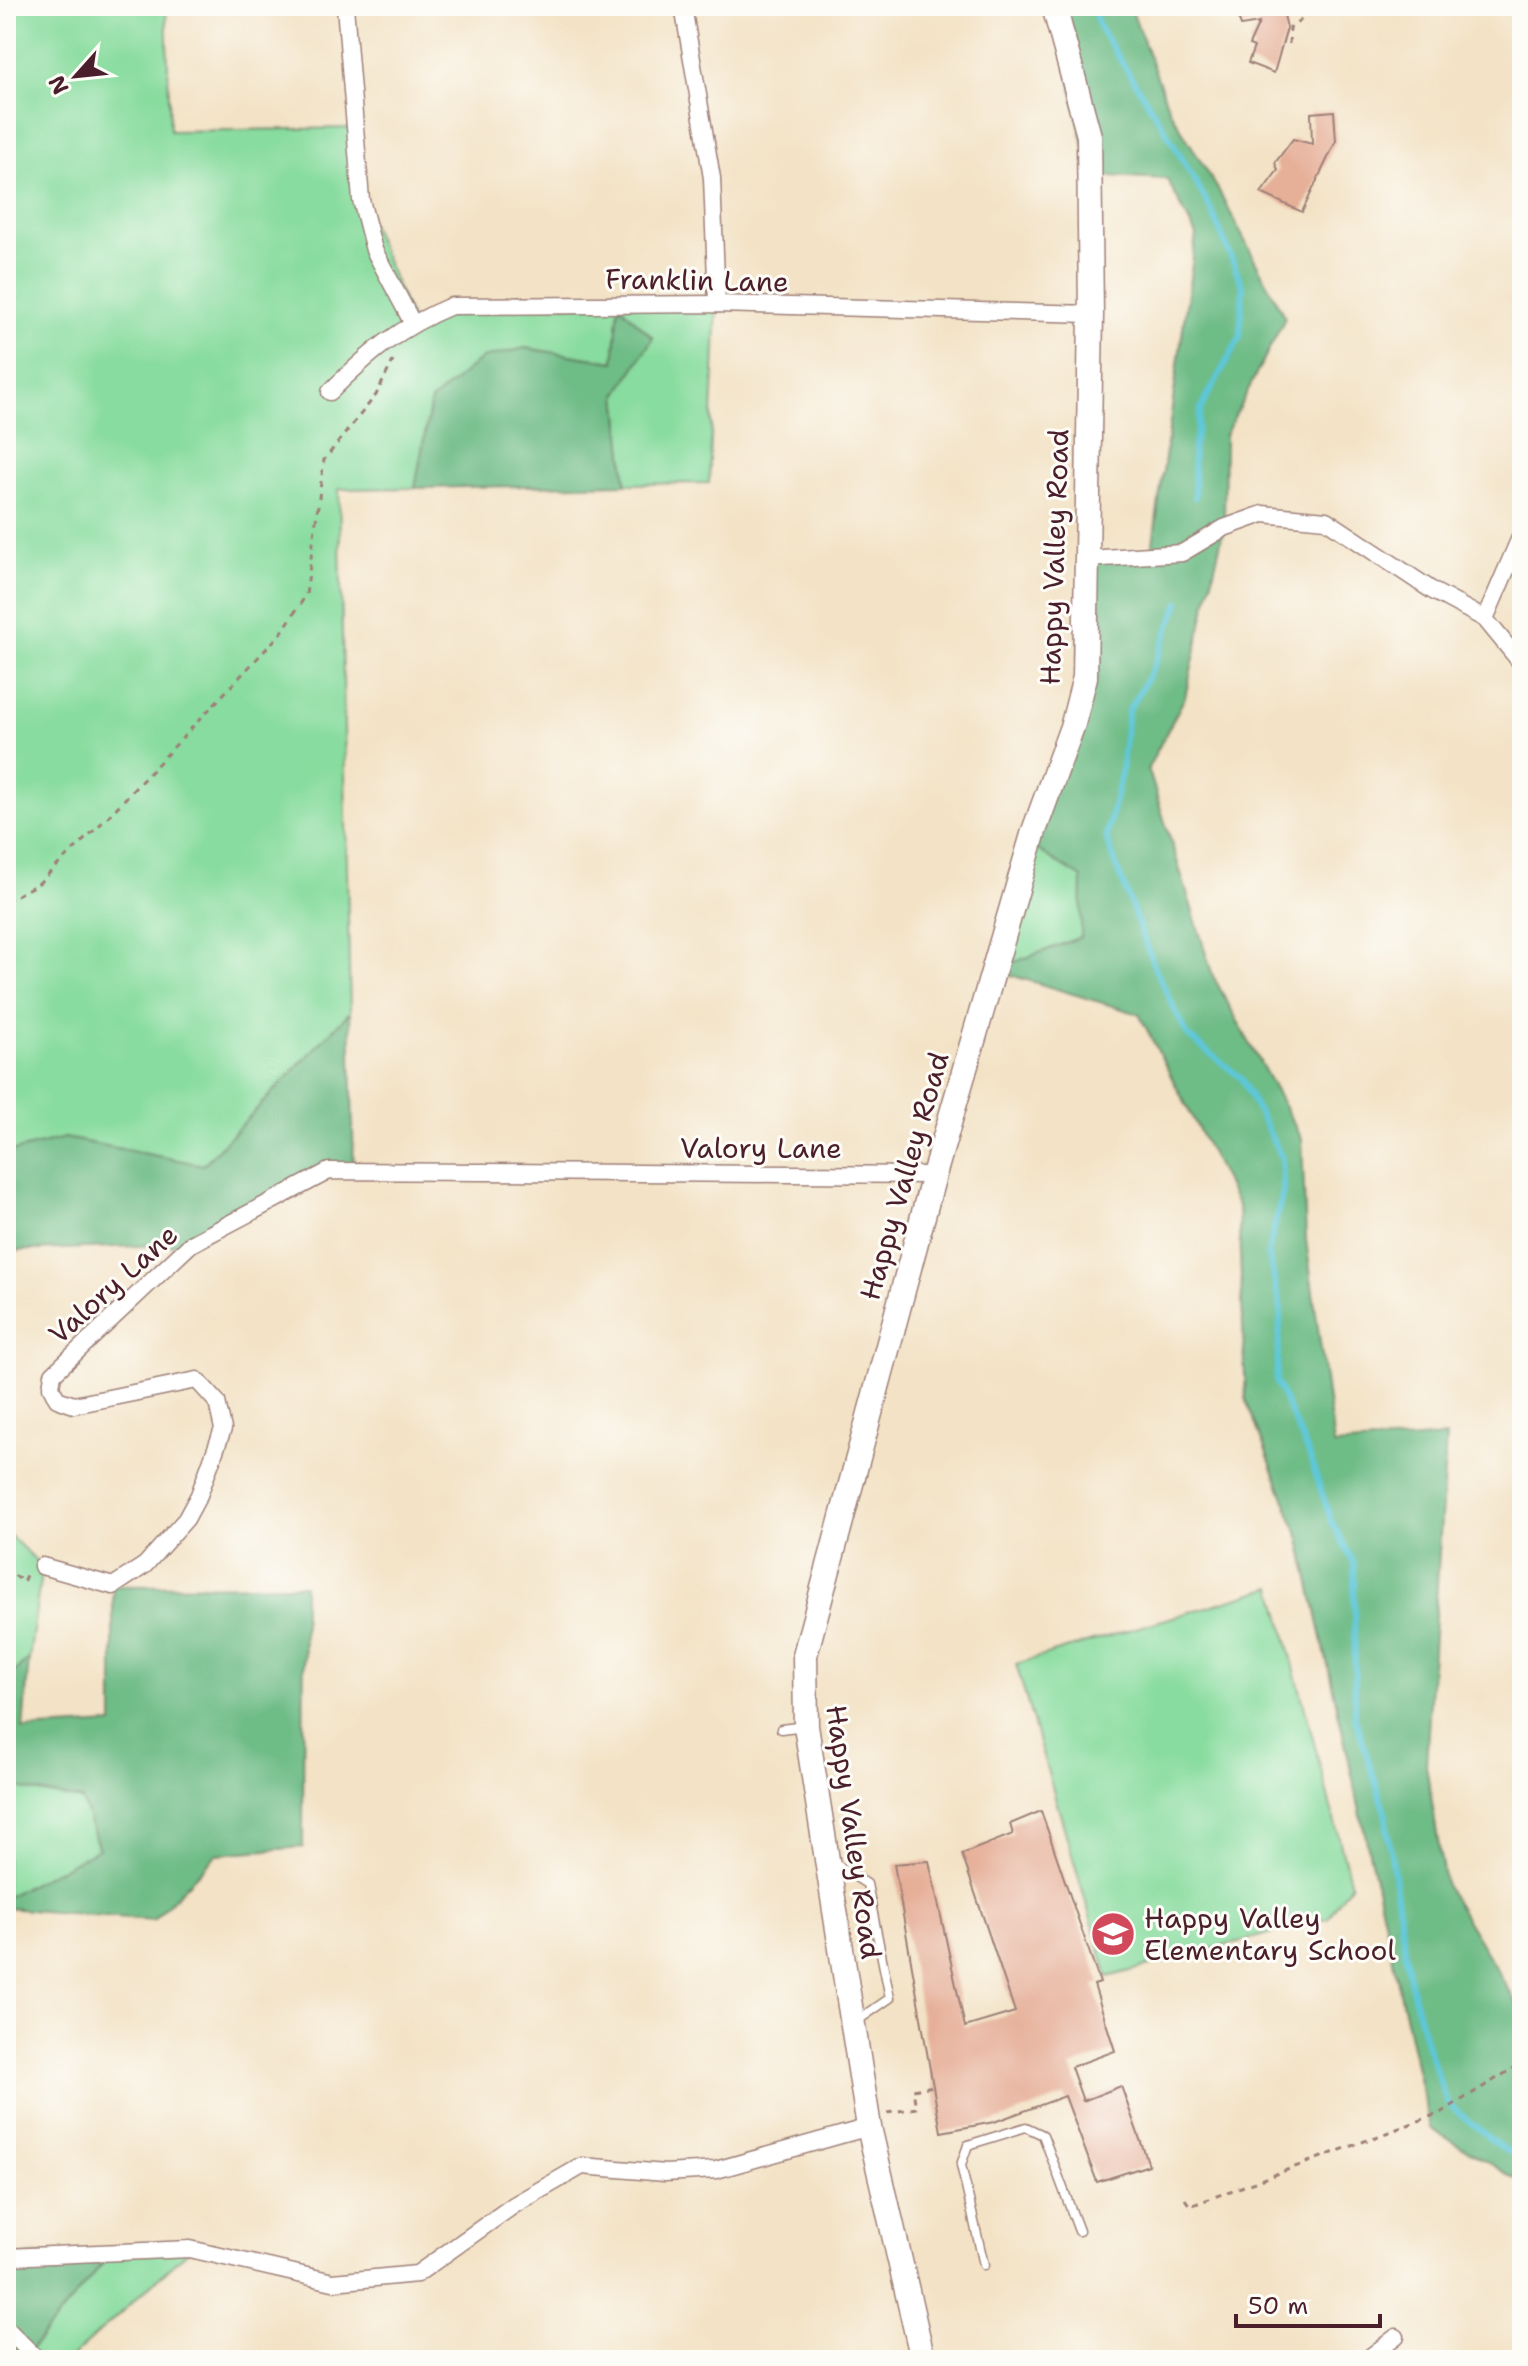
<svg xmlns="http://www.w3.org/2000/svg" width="1528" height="2366" font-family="'Shantell Sans',sans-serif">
	<rect width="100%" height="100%" fill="#fdfcf7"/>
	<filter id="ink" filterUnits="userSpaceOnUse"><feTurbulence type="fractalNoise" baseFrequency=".0125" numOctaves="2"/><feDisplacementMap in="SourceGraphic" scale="16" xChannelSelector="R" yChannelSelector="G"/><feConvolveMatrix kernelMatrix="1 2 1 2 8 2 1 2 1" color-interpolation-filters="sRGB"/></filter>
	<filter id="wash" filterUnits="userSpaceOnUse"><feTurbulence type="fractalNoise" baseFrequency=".006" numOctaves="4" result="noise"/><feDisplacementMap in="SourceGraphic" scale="32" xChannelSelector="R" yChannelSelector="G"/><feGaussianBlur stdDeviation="1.8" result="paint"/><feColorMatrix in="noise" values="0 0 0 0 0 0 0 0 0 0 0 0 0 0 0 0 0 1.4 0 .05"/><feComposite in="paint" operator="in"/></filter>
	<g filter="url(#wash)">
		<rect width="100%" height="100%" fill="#f3e2c5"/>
		<g fill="#88dc9f" stroke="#697e65" stroke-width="2">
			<polygon points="6,6 166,6 170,131 353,128 361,200 412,322 451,306 717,304 709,483 626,484 617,395 653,338 619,306 614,362 525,348 431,402 415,488 339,489 350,1012 203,1165 65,1138 6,1153"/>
			<polygon points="1030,845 1082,878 1081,937 994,970"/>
			<polygon points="6,1532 42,1566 29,1659 6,1679"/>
			<polygon points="1273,1587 1351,1884 1328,1918 1108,1977 1016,1664"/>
			<polygon points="6,1786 82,1800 99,1850 6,1897"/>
			<polygon points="190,2249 69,2360 38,2360 29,2351 112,2252"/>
		</g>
		<g fill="#6ebc86" stroke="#5c6e58" stroke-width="2">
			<polygon points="1054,6 1130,6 1170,111 1219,191 1285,318 1225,435 1224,528 1185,697 1148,768 1213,976 1302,1139 1306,1240 1334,1445 1446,1437 1426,1765 1445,1885 1522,2012 1522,2186 1518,2180 1430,2128 1300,1539 1246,1400 1238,1206 1139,1014 994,970 1081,937 1082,878 1030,845 1073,724 1087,559 1152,551 1196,235 1167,179 1090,175"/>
			<polygon points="619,305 653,338 617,395 626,484 415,488 431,401 482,358 525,348 614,362"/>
			<polygon points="350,1012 354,1172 329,1171 191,1244 6,1251 6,1153 65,1138 203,1165"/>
			<polygon points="304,1585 303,1847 217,1854 153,1920 6,1908 6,1897 99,1849 82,1800 6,1786 6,1679 29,1659 23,1729 113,1724 113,1586"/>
			<polygon points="112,2252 29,2351 38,2360 6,2360 6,2257"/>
		</g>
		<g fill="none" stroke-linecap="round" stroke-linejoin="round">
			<g stroke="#5dc7d8" stroke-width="6">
				<polyline points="1093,6 1099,27 1166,131 1212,211 1243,287 1240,337 1201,408 1193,451 1195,497"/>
				<polyline points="1179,603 1153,668 1128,711 1121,773 1106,838 1155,969 1188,1036 1241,1078 1282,1158 1283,1191 1268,1253 1281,1309 1276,1382 1308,1452 1331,1520 1354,1564 1355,1718 1385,1812 1408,1973 1427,2047 1448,2104 1503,2149 1522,2157"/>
			</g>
		</g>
		<g id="blocks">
			<g fill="#e6af98">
				<polygon points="1234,6 1282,6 1287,28 1274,73 1248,63 1254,47 1249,45 1259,23 1241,26"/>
				<polygon points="1334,111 1336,141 1302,212 1261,193 1278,170 1275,163 1293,139 1312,144 1311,113"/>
				<polygon points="1041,1811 1100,1983 1094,1985 1115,2051 1071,2067 1083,2101 1121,2086 1149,2165 1097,2182 1065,2096 994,2122 941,2132 894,1864 929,1861 965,2027 1015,2012 962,1854 1013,1834 1010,1824"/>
			</g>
		</g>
	</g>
	<g filter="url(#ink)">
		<use href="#blocks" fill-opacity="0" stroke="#9e8078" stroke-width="2"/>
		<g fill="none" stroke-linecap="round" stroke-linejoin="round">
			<g stroke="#9e8078" stroke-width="11">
				<g id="lane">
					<polyline points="781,1729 805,1726"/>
					<polyline points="832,1862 867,1884 890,1998 857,2021"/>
					<polyline points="984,2265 961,2165 968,2145 1026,2127 1043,2135 1079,2231"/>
				</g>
			</g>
			<g stroke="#9e8078" stroke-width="19">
				<g id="street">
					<polyline points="345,6 361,200 374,250 412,322"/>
					<polyline points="683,6 712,178 717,304"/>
					<path d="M 330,392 C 369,353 400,327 451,306 L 717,304 L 1091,314"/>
					<polyline points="1087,559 1182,553 1224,528 1263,514 1326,520 1433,591 1485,619 1522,664"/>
					<polyline points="1485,619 1522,533"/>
					<polyline points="42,1566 113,1586 145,1565 186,1519 199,1495 223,1429 217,1402 197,1380 74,1405 57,1399 51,1387 53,1374 191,1244 329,1171 934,1175"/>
					<polyline points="6,2257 190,2249 333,2282 417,2274 514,2205 582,2166 665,2173 716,2170 869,2127"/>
					<polyline points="6,2328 38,2360"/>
					<polyline points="1366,2360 1396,2337"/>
				</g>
			</g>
			<g stroke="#9e8078" stroke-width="27">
				<polyline id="secondary" points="923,2360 869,2127 806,1726 805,1655 934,1175 1034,831 1073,724 1085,677 1091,314 1089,136 1054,6"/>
			</g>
			<g stroke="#9e8078" stroke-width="3" stroke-dasharray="6 6" stroke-linecap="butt">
				<polyline points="1289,44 1290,28 1304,18 1304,6"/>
				<polyline points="6,901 39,883 106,819 282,632 306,595 324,460 376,395 393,361"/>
				<polyline points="6,1579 12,1573 23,1582 26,1575"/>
				<polyline points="887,2113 916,2108 913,2090 933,2086"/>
				<polyline points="1185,2199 1190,2206 1440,2113 1522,2063"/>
			</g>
			<use href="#lane" stroke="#fff" stroke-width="8"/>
			<use href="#street" stroke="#fff" stroke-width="16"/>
			<use href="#secondary" stroke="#fff" stroke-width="24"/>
		</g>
	</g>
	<defs>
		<g id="school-disc" transform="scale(2.3)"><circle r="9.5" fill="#d1495b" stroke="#fdfcf7"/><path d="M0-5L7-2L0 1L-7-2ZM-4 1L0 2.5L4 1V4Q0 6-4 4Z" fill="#fff"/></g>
	</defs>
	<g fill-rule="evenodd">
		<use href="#school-disc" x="1113" y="1934"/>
	</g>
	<g text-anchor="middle" stroke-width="6" stroke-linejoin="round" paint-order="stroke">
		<g font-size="28" fill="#4a1f2b" stroke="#fdfcf7">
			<text transform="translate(697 280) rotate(1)" y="10">Franklin Lane</text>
			<text transform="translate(1054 557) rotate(-88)" y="10">Happy Valley Road</text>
			<text x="761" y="1158">Valory Lane</text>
			<text transform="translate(904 1176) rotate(-74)" y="10">Happy Valley Road</text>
			<text transform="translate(113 1284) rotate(-42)" y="10">Valory Lane</text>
			<text transform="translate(854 1832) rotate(82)" y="10">Happy Valley Road</text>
		</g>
		<g font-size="28" fill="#4a1f2b" stroke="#fdfcf7" text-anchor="start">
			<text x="1144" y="1928">Happy Valley<tspan x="1144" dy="32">Elementary School</tspan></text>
		</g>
	</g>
	<rect width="1528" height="2366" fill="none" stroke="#fdfcf7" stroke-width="32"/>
	<g transform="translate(76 76) rotate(243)" stroke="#fdfcf7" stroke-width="6" paint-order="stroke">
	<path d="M0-6L14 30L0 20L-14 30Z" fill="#4a1f2b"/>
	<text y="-12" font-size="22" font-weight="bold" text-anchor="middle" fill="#4a1f2b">N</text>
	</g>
	<path d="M1236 2314v12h144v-12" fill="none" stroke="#4a1f2b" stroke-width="4"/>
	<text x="1248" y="2314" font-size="24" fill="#4a1f2b" stroke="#fdfcf7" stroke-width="6" paint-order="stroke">50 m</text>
</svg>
